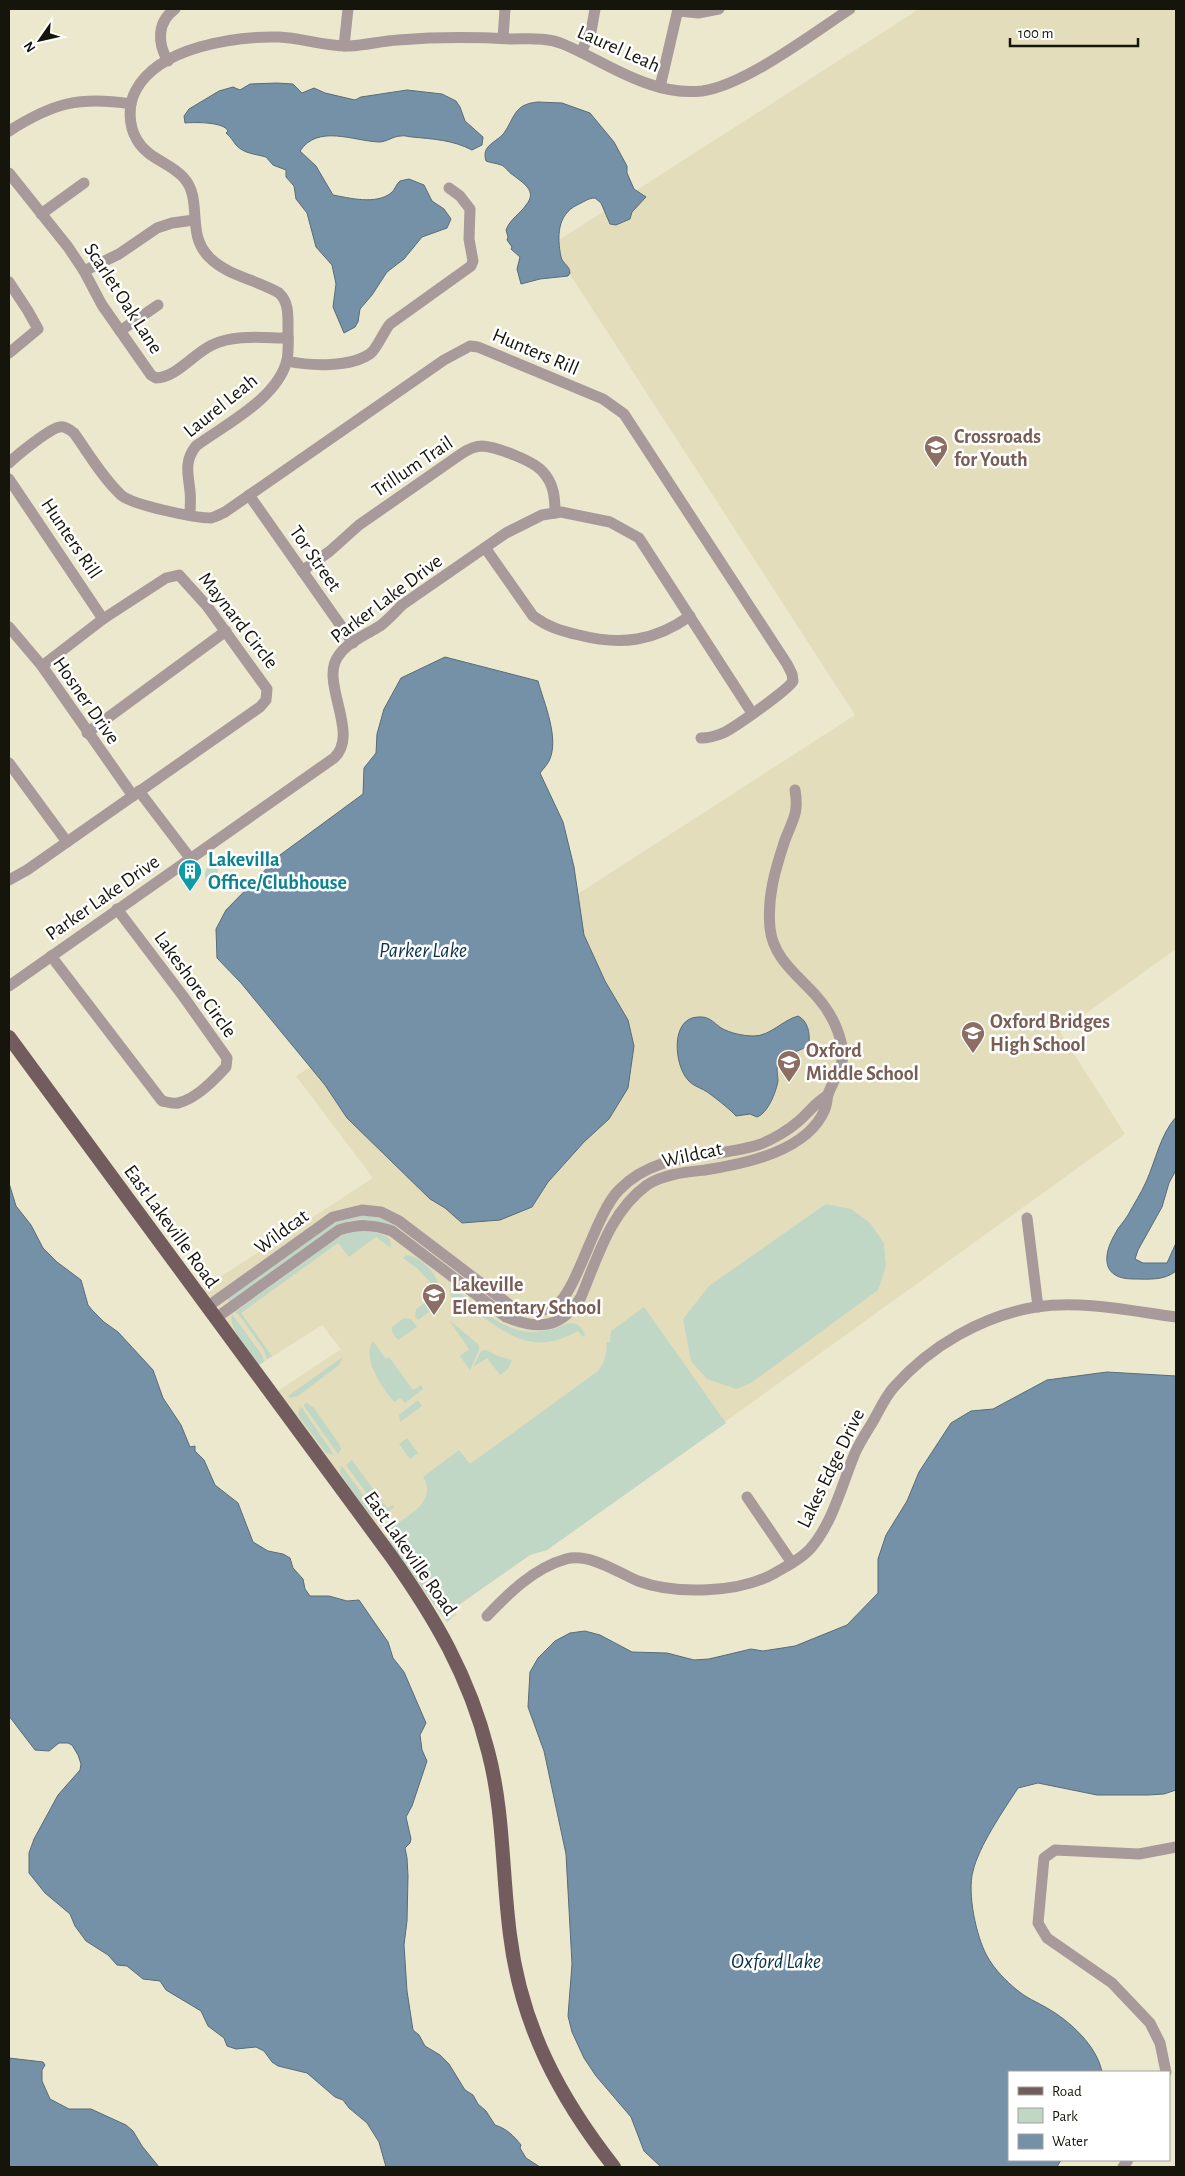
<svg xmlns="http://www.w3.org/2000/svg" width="1185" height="2176" font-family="'Alegreya Sans',sans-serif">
	<rect width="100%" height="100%" fill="#ece8cd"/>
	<polygon fill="#e3ddbc" points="919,9 1176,9 1176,949 1060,1032 1125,1134 547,1550 530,1555 453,1609 457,1615 447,1622 275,1393 341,1349 322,1325 256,1367 200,1290 373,1178 296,1076 855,715 551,245"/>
	<g fill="#c0d7c5">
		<polygon points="211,864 218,870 216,880 209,883 206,882 205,874 207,867"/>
		<polygon points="826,1204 851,1209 870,1223 884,1243 886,1266 878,1290 751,1383 736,1389 707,1379 691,1361 683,1319 709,1286"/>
		<path d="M 358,1215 C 374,1216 387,1218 399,1230 C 379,1221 363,1215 341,1224 L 231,1302 L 228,1301 L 228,1298 L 333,1224 L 340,1220 Z"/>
		<polygon points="356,1229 380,1233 390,1239 391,1248 376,1237 349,1257 338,1243 241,1313 272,1356 267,1359 264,1350 239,1315 235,1312 339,1237"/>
		<path d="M 406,1255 C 421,1256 438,1274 439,1289 L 437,1290 L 418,1269 L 403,1258 Z"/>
		<path d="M 450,1288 L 454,1288 C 476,1305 500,1330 530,1332 C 537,1332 545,1331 553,1329 C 566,1325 576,1316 585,1334 L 583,1337 L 578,1331 C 530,1358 504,1332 465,1304 L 459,1308 L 451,1296 Z"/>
		<polygon points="440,1292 442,1302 418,1320 415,1317 416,1309"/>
		<path d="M 644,1307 L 726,1423 L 547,1550 L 530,1555 L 453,1609 L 454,1611 L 452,1613 L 391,1527 C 408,1516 438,1501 423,1477 L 459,1450 L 470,1464 L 598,1371 C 604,1363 608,1353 606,1342 L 610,1342 L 611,1331 Z"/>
		<path d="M 232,1314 L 262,1355 L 264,1362 L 259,1365 C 251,1353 227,1327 232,1314 Z"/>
		<polygon points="404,1318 411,1319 417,1327 398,1340 392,1332 392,1327"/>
		<polygon points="449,1320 479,1345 479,1350 470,1370 460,1356 469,1349"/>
		<path d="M 373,1341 L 386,1359 L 389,1357 L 413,1390 L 421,1385 L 423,1389 L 405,1403 L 400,1398 L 394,1402 C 383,1388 361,1359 373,1341 Z"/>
		<polygon points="486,1350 498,1356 512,1360 508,1369 500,1375 487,1358 473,1367 481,1351"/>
		<polygon points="343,1357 339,1365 298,1396 290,1398 288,1396"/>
		<polygon points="418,1400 422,1406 400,1422 399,1415"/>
		<polygon points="307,1403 313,1407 340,1445 341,1449 338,1454 304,1406 304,1404"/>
		<polygon points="300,1407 302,1408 334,1455 326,1453 300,1418 298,1414"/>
		<polygon points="407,1438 418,1453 410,1459 399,1444"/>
		<polygon points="352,1460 387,1508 393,1505 394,1507 383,1515 381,1513 346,1465"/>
		<polygon points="341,1465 378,1515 379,1517 369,1514 346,1482 340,1472"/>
		<polygon points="387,1528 449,1614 451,1619 447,1622 391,1544 387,1534"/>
	</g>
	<g fill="#7591a7" stroke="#586c78">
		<path d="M 277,83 L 293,84 L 302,93 L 314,88 L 325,93 L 355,100 L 361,97 L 407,90 L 442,94 L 456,101 L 460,107 L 465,121 L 483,137 L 482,145 L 472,150 C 453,140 433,139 412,137 C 408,137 405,135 401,136 C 393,136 387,142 379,142 C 353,141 318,124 300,151 L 316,166 L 333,195 C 349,198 376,205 391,193 C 395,190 396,184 400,181 L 409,179 L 424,185 L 432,201 L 444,209 L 451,219 L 447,228 L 422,237 L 404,259 L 387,272 L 372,295 L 360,309 L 358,322 L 355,327 L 344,333 L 333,307 L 336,284 L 332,265 L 316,247 L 307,213 L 296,199 L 294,186 L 286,177 L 286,170 L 273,165 L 266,157 C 256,154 244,154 236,145 C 232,140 231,137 226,133 L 228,131 C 224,122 196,122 185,123 L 184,116 L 189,109 L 219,91 L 233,87 L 240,90 L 250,84 Z"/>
		<path d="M 538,102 L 562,103 L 590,113 L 614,142 L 627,166 L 627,173 L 634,189 L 646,197 L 632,212 L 630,219 L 616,225 L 610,224 L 601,203 L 595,198 C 588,198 584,202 577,205 C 557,215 557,237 561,257 C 563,264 570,266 570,273 L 568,276 L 540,279 L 521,284 L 517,269 L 520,257 L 511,249 L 512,247 L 507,240 L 508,237 L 506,230 C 510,219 520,214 526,205 C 538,191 523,183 513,175 C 509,173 505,166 501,165 C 496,163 491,163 486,161 C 481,145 496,143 504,133 C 515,117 514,104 538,102 Z"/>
		<path d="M 445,657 L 538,681 C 544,703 560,739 549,761 C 547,765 543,769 540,773 L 563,822 L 574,867 L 584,935 L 605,981 L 628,1020 L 634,1046 L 628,1088 L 609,1119 L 584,1142 L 548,1182 L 532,1207 L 500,1220 L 462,1223 L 445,1208 L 430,1199 L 347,1118 L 325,1085 L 241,983 L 217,958 L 216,929 L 226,910 L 280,855 L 363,794 L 364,768 L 376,753 L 377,734 L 384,709 L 401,678 Z"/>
		<path d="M 798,1016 C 808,1021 810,1033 809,1043 C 801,1055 783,1049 778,1065 C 776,1070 778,1075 778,1081 C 776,1092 768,1113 757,1117 L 750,1114 L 736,1116 C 731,1110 711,1094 704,1090 C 698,1087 692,1085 688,1080 C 674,1065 670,1018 698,1017 C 709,1016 713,1022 721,1028 C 730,1033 743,1036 754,1036 C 770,1036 783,1020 798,1016 Z"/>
		<path d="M 1176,1117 L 1176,1170 L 1169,1183 L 1162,1207 L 1138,1250 L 1135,1259 L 1143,1263 L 1167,1263 L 1176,1243 L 1176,1271 C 1164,1281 1148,1279 1133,1279 C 1102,1279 1102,1256 1115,1234 C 1118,1227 1124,1222 1128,1215 C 1134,1204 1141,1193 1146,1182 C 1156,1160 1160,1135 1176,1117 Z"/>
		<path d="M 9,1183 L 16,1206 L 31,1225 L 43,1248 L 57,1262 L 81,1280 L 88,1305 L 92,1310 L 104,1322 L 118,1332 L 153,1370 L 163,1398 L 181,1425 L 190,1447 L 195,1446 L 195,1451 L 204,1460 L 215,1485 L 238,1503 L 253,1542 L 268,1551 L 283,1554 L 290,1558 L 293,1568 L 303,1579 L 305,1589 L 310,1596 L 329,1596 L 347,1601 L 359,1600 L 388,1642 L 393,1658 L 404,1672 L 426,1723 L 420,1735 L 422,1750 L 427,1761 L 412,1806 L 406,1817 L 411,1839 L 410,1843 L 405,1848 L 407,1858 L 408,1876 L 407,1921 L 404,1945 L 407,1991 L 413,2030 L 419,2035 L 425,2046 L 440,2055 L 449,2064 L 465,2090 L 473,2095 L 478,2104 L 486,2111 L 495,2125 C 507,2129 513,2135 521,2145 L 520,2148 L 526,2158 L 540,2167 L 386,2167 L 379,2142 L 367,2123 L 349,2108 L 343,2100 L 335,2097 L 307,2073 L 278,2066 L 272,2062 L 264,2051 L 256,2047 L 236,2049 L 227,2046 L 224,2038 L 208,2026 L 201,2011 L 166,1990 L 160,1981 L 143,1979 L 127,1966 L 117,1965 L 108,1955 L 86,1941 L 75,1926 L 70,1914 L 45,1893 L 29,1873 L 29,1853 L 34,1839 L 58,1795 L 80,1770 L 81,1764 L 78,1755 L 72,1745 L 68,1743 L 59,1743 L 49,1751 L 35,1750 L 9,1716 Z"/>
		<path d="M 1107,1372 L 1176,1376 L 1176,1790 L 1164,1794 L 1148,1795 L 1097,1795 L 1038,1783 L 1018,1788 C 1003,1811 979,1846 973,1871 C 967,1893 976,1936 987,1956 C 994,1969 1006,1981 1017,1990 C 1026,1998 1037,2002 1047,2008 C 1070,2021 1097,2046 1102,2072 L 1009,2072 L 1009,2160 L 1061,2160 L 1057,2167 L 661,2167 L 644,2151 L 631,2117 L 596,2076 L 584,2058 L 572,2032 L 568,2016 L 572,1964 L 566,1854 L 544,1751 L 528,1707 L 530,1672 L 538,1658 L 555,1641 L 570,1633 L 585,1631 L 600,1635 L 632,1652 L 667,1653 L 694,1660 L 709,1659 L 751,1649 L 763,1651 L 795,1646 L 847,1625 L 878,1593 L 878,1559 L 886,1535 L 907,1501 L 919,1472 L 951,1423 L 971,1411 L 993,1409 L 1047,1380 Z"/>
		<polygon points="9,2058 43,2062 45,2065 42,2070 42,2081 50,2099 69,2109 91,2109 126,2125 133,2131 142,2146 159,2167 9,2167"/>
	</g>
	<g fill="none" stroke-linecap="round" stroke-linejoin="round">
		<g stroke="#a89a9b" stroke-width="11">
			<polyline points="679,11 698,13 719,9"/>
			<polyline points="503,38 505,9"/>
			<polyline points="344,46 348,9"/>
			<polyline points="581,52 591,32 595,9"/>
			<path d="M 168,61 C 157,43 157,22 175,9"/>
			<polyline points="660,87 678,9"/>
			<path d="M 9,131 C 53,103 79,96 131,104"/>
			<path d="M 9,173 L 68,247 L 84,271 L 102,305 L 151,375 L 156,378 C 177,377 193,354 212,345 C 235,334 263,338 288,338"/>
			<polyline points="41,214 84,183"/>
			<polyline points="84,271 119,254 157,228 172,223 194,220"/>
			<polyline points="9,282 28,311 38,329 9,353"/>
			<polyline points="120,331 158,305"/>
			<path d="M 287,361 C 310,366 351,368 371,353 C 377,348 384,331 390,324 L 471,266 L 473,261 L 469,239 L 470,209 L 460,196 L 449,188"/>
			<path d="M 9,463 C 16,456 50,428 60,427 C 65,426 70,430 74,433 C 89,454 102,477 121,495 C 132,505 195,518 211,518 C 216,517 221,514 225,512 L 444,360 L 470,346 L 478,347 L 603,399 L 624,414 L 787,664 L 792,674 L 793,681 C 788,690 734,728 723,733 C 716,736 709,738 701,738"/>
			<polyline points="9,479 103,619"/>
			<polyline points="249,495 353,643"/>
			<path d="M 190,515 C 190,507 191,499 190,491 C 188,473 184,461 196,446 C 226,424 278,398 287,360 C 289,350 288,339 288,329 C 288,316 289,302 279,293 C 258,280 227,276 209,257 C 185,233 204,199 183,177 C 169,162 148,159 137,140 C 128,125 128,104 136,90 C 159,47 235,36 279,37 C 303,38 325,47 350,46 C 366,45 382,41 398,40 C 436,37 474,37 511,39 C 530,39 546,37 563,44 C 592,56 620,75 649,84 C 666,90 684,93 702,91 C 745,85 812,34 850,9"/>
			<path d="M 486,549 L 533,616 C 548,627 561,631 579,635 C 621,646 655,641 690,616"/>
			<path d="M 302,571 L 330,551 L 359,525 L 461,454 C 467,450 474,446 482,446 C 497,447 534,461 543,472 C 554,484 555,498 555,513"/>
			<polyline points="9,627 42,666 133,796"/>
			<polyline points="42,666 103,619 166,578 179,575 207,606 267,689 266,700 260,707 67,842"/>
			<polyline points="87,733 226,631"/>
			<polyline points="9,763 67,842 27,870 9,880"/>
			<polyline points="139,791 190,858"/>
			<path d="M 51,956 L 162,1101 C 167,1102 173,1104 178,1103 C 196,1099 214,1080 226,1067 L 227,1058 L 183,996 L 117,909"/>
			<path d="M 9,986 L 334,758 C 361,733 318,681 339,655 C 348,642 367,634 380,626 C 388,620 395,612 402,605 L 506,533 L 542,515 L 561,512 L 610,522 L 639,538 L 752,713"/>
			<polyline points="1027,1218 1038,1307"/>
			<path d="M 207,1307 L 333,1217 L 362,1210 L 381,1212 L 399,1221 L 511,1306 C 526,1310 540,1314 555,1306 C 576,1295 595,1214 619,1190 C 658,1150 709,1160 758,1145 C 772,1140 789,1130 800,1120 C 811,1110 815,1103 828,1095"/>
			<path d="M 216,1318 L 339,1230 C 359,1224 372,1224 392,1231 L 506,1317 C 539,1330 561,1329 581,1297 C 598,1256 611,1211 647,1185 C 663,1174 687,1172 705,1170 C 745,1164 808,1151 825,1109 C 827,1104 827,1099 828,1094 C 832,1084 845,1062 843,1052 C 840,1032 831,1013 818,998 C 799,976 773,959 770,928 C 767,897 775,870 785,840 C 793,819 799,813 795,790"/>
			<polyline points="747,1497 792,1563"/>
			<path d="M 487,1616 C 509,1593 534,1568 566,1559 C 590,1553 617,1572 638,1581 C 676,1595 740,1593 775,1573 C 787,1566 801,1559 810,1549 C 833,1523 842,1484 855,1453 C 860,1442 866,1433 872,1423 C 879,1411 885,1397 894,1387 C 930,1346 982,1316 1036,1307 C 1082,1300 1131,1311 1176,1317"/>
			<polyline points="1166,2072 1160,2043 1150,2023 1112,1983 1047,1938 1038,1923 1044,1858 1055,1850 1139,1854 1176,1847"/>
			<polyline points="1123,2167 1128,2160"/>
		</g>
		<path stroke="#735c5d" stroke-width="14" d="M 9,1037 L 391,1556 C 435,1618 469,1676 488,1751 C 504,1811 502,1874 510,1935 C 521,2025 559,2097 614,2167"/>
	</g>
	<defs>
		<g id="school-pin" transform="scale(1.25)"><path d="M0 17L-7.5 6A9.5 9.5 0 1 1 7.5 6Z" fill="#8d6e63" stroke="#fff"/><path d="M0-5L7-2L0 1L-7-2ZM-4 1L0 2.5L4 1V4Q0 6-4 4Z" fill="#fff"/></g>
		<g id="building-pin" transform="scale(1.25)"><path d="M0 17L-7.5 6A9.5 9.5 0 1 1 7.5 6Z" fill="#0f9aa8" stroke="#fff"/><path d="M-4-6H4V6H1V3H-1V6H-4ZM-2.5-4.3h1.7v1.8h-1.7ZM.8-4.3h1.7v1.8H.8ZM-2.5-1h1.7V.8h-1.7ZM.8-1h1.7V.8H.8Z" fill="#fff"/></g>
	</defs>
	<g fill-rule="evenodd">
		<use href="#school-pin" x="936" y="447"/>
		<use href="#building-pin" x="190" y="871"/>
		<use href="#school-pin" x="973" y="1033"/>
		<use href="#school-pin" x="789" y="1062"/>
		<use href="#school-pin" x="434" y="1295"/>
	</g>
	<g text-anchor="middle" stroke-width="5" stroke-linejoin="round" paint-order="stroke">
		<g font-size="20" fill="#16150c" stroke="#fff">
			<text transform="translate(619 48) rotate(24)" y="7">Laurel Leah</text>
			<text transform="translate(124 298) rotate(57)" y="7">Scarlet Oak Lane</text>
			<text transform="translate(536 351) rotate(23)" y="7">Hunters Rill</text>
			<text transform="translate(220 405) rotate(-39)" y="7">Laurel Leah</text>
			<text transform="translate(412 466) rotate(-34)" y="7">Trillum Trail</text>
			<text transform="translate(72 538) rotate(56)" y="7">Hunters Rill</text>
			<text transform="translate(316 558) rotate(55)" y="7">Tor Street</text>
			<text transform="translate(386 598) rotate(-37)" y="7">Parker Lake Drive</text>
			<text transform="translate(239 620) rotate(52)" y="7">Maynard Circle</text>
			<text transform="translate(87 700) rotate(55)" y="7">Hosner Drive</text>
			<text transform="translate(102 897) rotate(-35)" y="7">Parker Lake Drive</text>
			<text transform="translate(196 984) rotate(54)" y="7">Lakeshore Circle</text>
			<text transform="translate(692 1154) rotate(-12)" y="7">Wildcat</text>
			<text transform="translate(172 1226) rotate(54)" y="7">East Lakeville Road</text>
			<text transform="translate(281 1231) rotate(-36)" y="7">Wildcat</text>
			<text transform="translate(830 1468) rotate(-64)" y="7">Lakes Edge Drive</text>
			<text transform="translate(411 1553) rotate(55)" y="7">East Lakeville Road</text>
		</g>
		<g font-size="20" font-weight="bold" fill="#785e54" stroke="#fff" text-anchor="start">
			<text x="954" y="443">Crossroads<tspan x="954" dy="23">for Youth</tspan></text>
			<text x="990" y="1028">Oxford Bridges<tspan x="990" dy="23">High School</tspan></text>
			<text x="806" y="1057">Oxford<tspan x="806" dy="23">Middle School</tspan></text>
			<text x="452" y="1291">Lakeville<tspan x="452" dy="23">Elementary School</tspan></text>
		</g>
		<g font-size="20" font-weight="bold" fill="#0d838f" stroke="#fff" text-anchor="start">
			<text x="208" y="866">Lakevilla<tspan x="208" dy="23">Office/Clubhouse</tspan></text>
		</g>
		<g font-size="21" font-style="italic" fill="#0a3149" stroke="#fff">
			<text x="423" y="957">Parker Lake</text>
			<text x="776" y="1968">Oxford Lake</text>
		</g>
	</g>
	<rect width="1185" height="2176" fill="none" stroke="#16150c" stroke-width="20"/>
	<rect x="1008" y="2071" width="162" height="90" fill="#ffffff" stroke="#a2a19e"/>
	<rect x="1018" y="2087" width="25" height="8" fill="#735c5d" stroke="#a2a19e"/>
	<text x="1052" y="2096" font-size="15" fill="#16150c">Road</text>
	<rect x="1018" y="2108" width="25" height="15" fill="#c0d7c5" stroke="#a2a19e"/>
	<text x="1052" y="2121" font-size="15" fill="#16150c">Park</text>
	<rect x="1018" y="2134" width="25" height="15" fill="#7591a7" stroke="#a2a19e"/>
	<text x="1052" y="2146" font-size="15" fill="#16150c">Water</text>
	<g transform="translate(40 40) rotate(236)" stroke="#ffffff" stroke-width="4" paint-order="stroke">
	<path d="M0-4L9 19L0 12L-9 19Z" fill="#16150c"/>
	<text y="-8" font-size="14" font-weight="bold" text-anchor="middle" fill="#16150c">N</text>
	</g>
	<path d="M1010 38v8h128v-8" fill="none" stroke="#16150c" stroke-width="2.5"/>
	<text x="1018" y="38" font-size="15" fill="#16150c" stroke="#ffffff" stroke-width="4" paint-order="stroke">100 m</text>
</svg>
